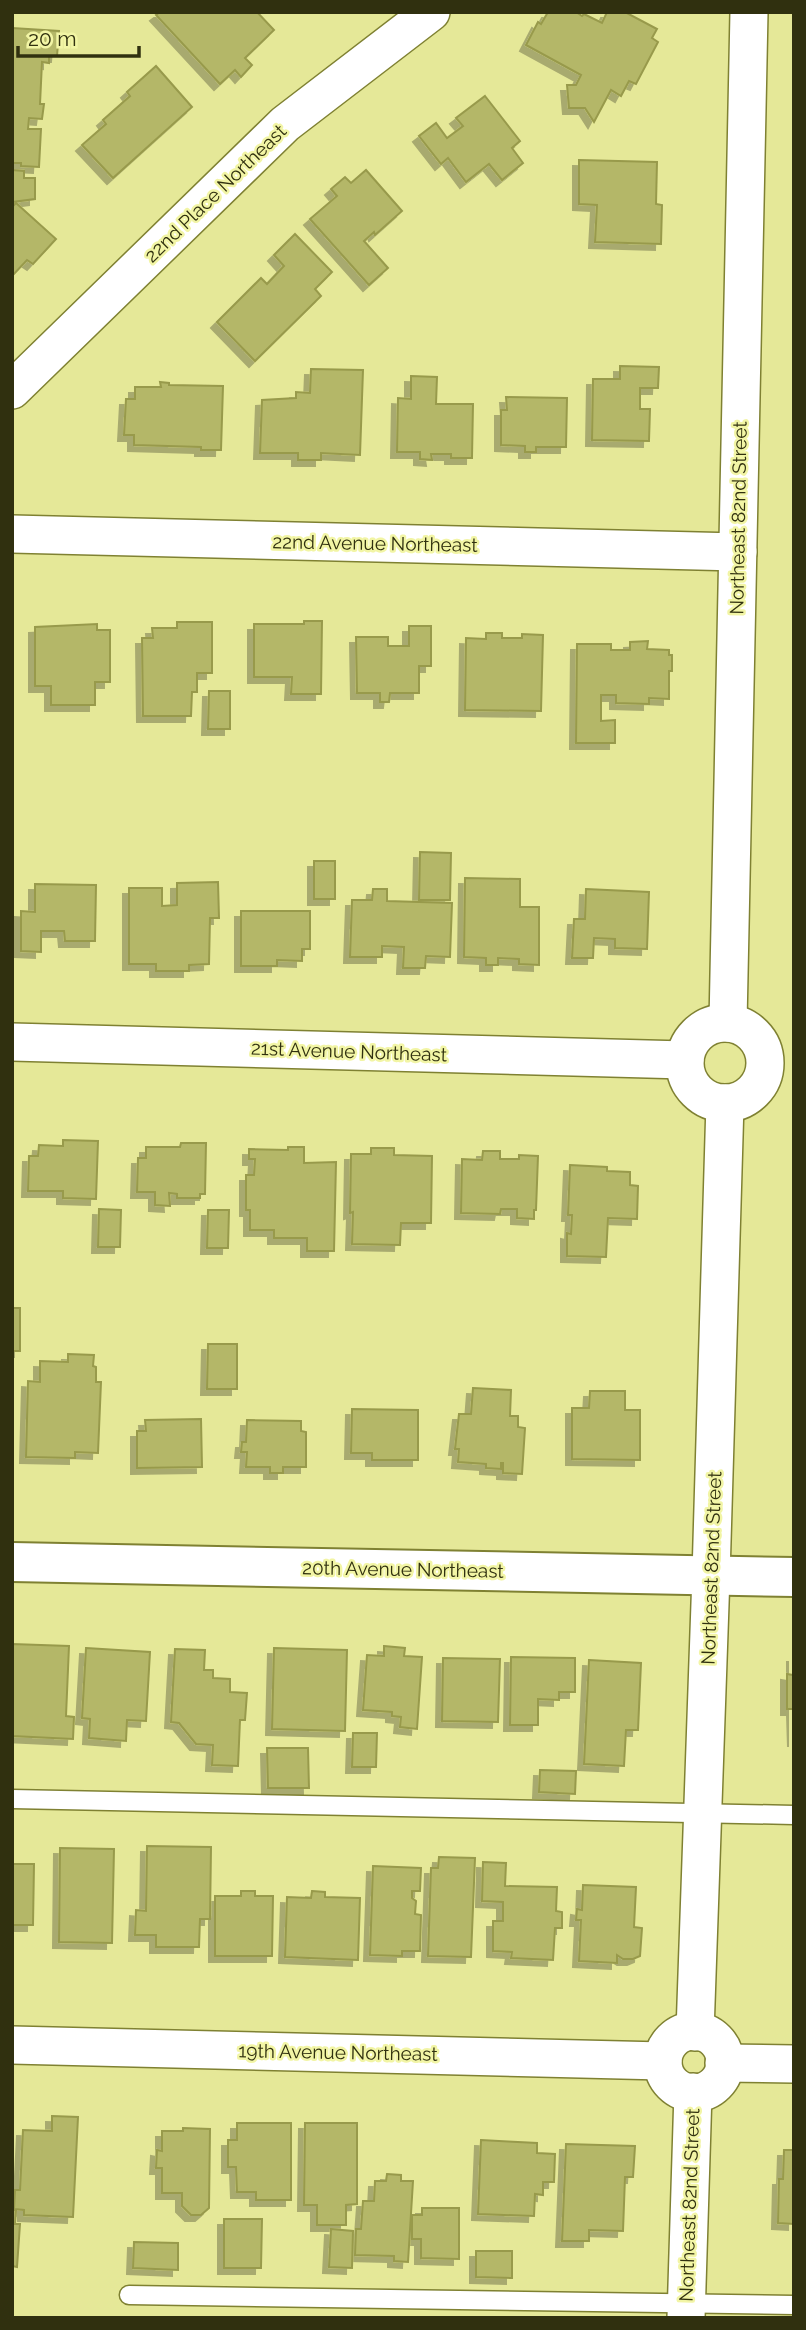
<svg xmlns="http://www.w3.org/2000/svg" width="806" height="2330" font-family="Raleway,sans-serif">
	<defs>
		<filter id="shadow"><feDropShadow dx="-6" dy="6" stdDeviation="0" flood-color="#0004"/></filter>
	</defs>
	<rect width="100%" height="100%" fill="#e5e898"/>
	<g fill="#b4b768" stroke="#989a4c" stroke-width="2" filter="url(#shadow)">
		<polygon points="160,12 257,12 274,30 245,58 252,65 241,77 235,70 220,84 156,15"/>
		<polygon points="548,12 576,12 582,16 584,14 602,23 607,12 625,12 657,29 652,38 658,42 636,84 629,81 621,96 611,90 594,122 585,108 569,108 567,85 576,85 581,75 526,45 538,22 541,24"/>
		<polygon points="12,28 59,31 57,56 49,56 49,63 42,62 40,104 44,104 42,119 29,118 28,129 41,129 39,167 21,166 21,163 12,163"/>
		<polygon points="156,66 192,107 113,178 82,145 106,124 103,120 130,96 127,92"/>
		<polygon points="485,96 520,141 512,148 523,163 502,180 489,164 466,182 448,158 441,164 419,136 436,123 447,138 463,126 456,118"/>
		<polygon points="579,160 657,162 656,204 662,205 661,244 595,242 597,205 579,204"/>
		<polygon points="12,170 24,171 24,178 35,178 35,199 12,202"/>
		<polygon points="366,170 402,211 375,235 374,232 364,241 388,268 369,285 310,219 337,196 331,189 345,177 351,183"/>
		<polygon points="16,203 56,239 33,264 27,260 12,276 12,207"/>
		<polygon points="295,234 332,272 315,289 321,296 255,361 217,322 261,278 267,284 284,266 274,255"/>
		<polygon points="620,366 659,367 658,388 640,388 640,409 650,409 649,441 592,440 593,379 620,379"/>
		<polygon points="311,369 363,370 360,455 321,453 321,460 298,460 298,453 260,453 262,400 296,398 296,392 310,393"/>
		<polygon points="411,376 437,377 436,404 473,404 472,458 451,458 451,454 431,454 432,460 420,459 420,452 397,452 398,398 411,399"/>
		<polygon points="160,382 169,383 169,385 223,386 221,450 201,450 201,447 134,445 134,435 124,435 126,399 135,399 135,387 161,387"/>
		<polygon points="506,397 567,398 566,447 536,447 536,452 525,452 525,446 501,445 501,410 507,410"/>
		<polygon points="304,621 322,621 321,694 291,694 292,677 254,677 254,624 304,624"/>
		<polygon points="177,622 212,622 212,673 197,673 197,692 192,692 191,716 143,716 142,638 153,638 152,628 177,628"/>
		<polygon points="97,624 97,630 110,630 110,682 95,682 95,705 51,705 51,686 35,686 35,627"/>
		<polygon points="409,626 431,626 431,666 419,666 419,693 390,693 389,702 380,702 380,693 357,693 356,637 388,637 388,646 409,646"/>
		<polygon points="486,633 502,633 502,638 522,638 522,634 543,635 541,711 465,710 466,638 486,639"/>
		<polygon points="648,641 647,649 669,650 669,655 672,655 672,671 669,671 669,699 649,698 649,704 616,703 616,695 601,695 601,721 615,720 615,743 576,743 577,644 611,644 611,650 630,650 630,642"/>
		<polygon points="209,691 230,691 230,729 208,729"/>
		<polygon points="420,852 451,853 450,900 419,900"/>
		<rect x="314" y="861" width="21" height="38"/>
		<polygon points="465,878 520,879 520,907 539,907 539,965 519,964 519,959 498,958 498,965 486,965 486,958 464,957"/>
		<polygon points="218,882 219,918 210,918 209,964 189,965 189,971 156,971 156,964 129,964 129,888 162,888 162,906 177,905 177,883"/>
		<polygon points="35,884 96,885 95,941 65,941 64,931 41,931 41,952 21,951 21,911 35,912"/>
		<polygon points="373,889 387,889 387,901 452,903 450,957 426,956 425,968 403,968 404,947 382,946 382,957 350,957 352,900 372,900"/>
		<polygon points="586,889 649,892 647,949 615,948 615,939 594,938 593,958 572,958 574,919 585,919"/>
		<polygon points="241,911 310,911 310,949 302,949 302,961 277,960 277,966 241,966"/>
		<polygon points="63,1140 98,1141 96,1199 63,1198 63,1191 28,1191 29,1156 38,1156 39,1145 63,1146"/>
		<polygon points="181,1143 206,1143 205,1194 200,1194 200,1198 177,1198 177,1194 169,1193 170,1206 155,1205 155,1192 137,1192 138,1158 146,1158 146,1147 180,1147"/>
		<polygon points="288,1147 304,1147 304,1163 336,1162 334,1251 307,1251 307,1238 274,1238 274,1230 250,1230 250,1210 246,1210 246,1175 254,1175 255,1159 249,1159 249,1149 288,1150"/>
		<polygon points="371,1148 394,1148 394,1155 432,1156 431,1223 401,1223 400,1245 352,1244 353,1212 350,1213 351,1154 371,1154"/>
		<polygon points="483,1151 500,1151 500,1159 519,1159 519,1155 538,1156 536,1210 534,1210 534,1219 517,1218 517,1209 501,1209 500,1214 461,1213 462,1159 482,1160"/>
		<polygon points="570,1165 607,1167 607,1171 630,1172 630,1185 638,1186 637,1219 608,1218 606,1257 567,1256 567,1233 571,1234 572,1215 568,1215"/>
		<polygon points="99,1209 121,1210 120,1247 98,1247"/>
		<polygon points="208,1210 229,1210 228,1248 207,1248"/>
		<rect x="12" y="1308" width="8" height="43"/>
		<polygon points="208,1344 237,1344 237,1389 207,1389"/>
		<polygon points="68,1354 94,1355 93,1366 96,1367 96,1382 101,1382 98,1453 75,1452 75,1458 26,1457 28,1381 40,1382 40,1361 68,1362"/>
		<polygon points="473,1388 511,1390 510,1416 518,1416 518,1427 525,1428 522,1474 503,1473 503,1463 501,1463 501,1469 486,1468 486,1464 458,1462 459,1449 455,1449 459,1414 471,1414"/>
		<polygon points="590,1391 625,1391 625,1410 640,1410 640,1460 572,1459 572,1408 589,1408"/>
		<polygon points="352,1409 418,1410 418,1460 372,1460 372,1453 351,1453"/>
		<polygon points="201,1419 202,1467 137,1468 137,1431 146,1431 145,1420"/>
		<polygon points="247,1420 301,1421 301,1431 306,1432 306,1467 283,1467 283,1473 270,1473 270,1467 246,1467 247,1452 241,1452 242,1442 246,1442"/>
		<polygon points="12,1644 69,1646 66,1716 74,1717 73,1739 12,1736"/>
		<polygon points="384,1646 405,1648 404,1656 422,1657 417,1729 400,1727 401,1717 392,1716 392,1712 363,1710 367,1655 384,1656"/>
		<polygon points="86,1648 150,1652 146,1721 127,1720 126,1741 89,1738 90,1719 82,1718"/>
		<polygon points="274,1648 347,1650 345,1731 272,1729"/>
		<polygon points="175,1649 205,1650 204,1670 213,1670 213,1678 230,1679 230,1692 247,1693 245,1720 240,1720 238,1766 212,1765 213,1745 196,1744 179,1723 171,1722"/>
		<polygon points="793,1656 794,1656 794,1741 793,1709 787,1709 787,1674 793,1675"/>
		<polygon points="511,1657 575,1658 575,1692 559,1692 559,1700 538,1699 538,1725 510,1725"/>
		<polygon points="443,1658 500,1659 498,1722 442,1721"/>
		<polygon points="589,1660 641,1663 638,1730 626,1730 624,1766 584,1764"/>
		<polygon points="353,1733 377,1733 376,1767 352,1767"/>
		<polygon points="267,1748 308,1748 309,1788 268,1788"/>
		<polygon points="540,1770 576,1771 575,1794 539,1792"/>
		<polygon points="147,1846 211,1847 210,1919 200,1919 199,1947 156,1947 156,1935 135,1935 136,1910 146,1911"/>
		<polygon points="60,1848 114,1849 112,1943 59,1942"/>
		<polygon points="439,1857 475,1858 471,1957 428,1956 431,1868 438,1868"/>
		<polygon points="483,1862 506,1863 505,1886 557,1887 556,1911 562,1912 562,1928 555,1928 553,1960 511,1958 512,1952 493,1951 493,1921 503,1921 503,1902 482,1901"/>
		<polygon points="12,1864 34,1864 33,1925 12,1925"/>
		<polygon points="373,1866 421,1868 420,1891 412,1891 412,1898 416,1901 415,1914 421,1915 420,1951 402,1951 402,1956 370,1955"/>
		<polygon points="583,1885 636,1887 634,1927 642,1928 640,1956 633,1959 623,1959 617,1955 617,1963 579,1961 581,1920 576,1920 577,1909 582,1910"/>
		<polygon points="241,1891 255,1891 255,1896 273,1896 272,1956 215,1956 215,1896 241,1896"/>
		<polygon points="312,1891 325,1892 325,1897 360,1898 358,1960 285,1957 287,1897 311,1898"/>
		<polygon points="52,2116 78,2117 73,2217 24,2215 24,2210 14,2209 15,2190 20,2190 23,2130 52,2131"/>
		<polygon points="237,2123 291,2123 291,2200 256,2200 256,2192 237,2192 236,2167 228,2167 228,2140 237,2140"/>
		<polygon points="305,2123 357,2123 357,2204 346,2205 346,2225 317,2225 317,2205 304,2205"/>
		<polygon points="183,2128 210,2129 209,2208 201,2215 191,2215 182,2206 182,2193 162,2193 162,2168 156,2168 157,2150 162,2151 162,2131 183,2131"/>
		<polygon points="481,2140 537,2143 537,2153 555,2154 554,2182 543,2182 543,2195 535,2194 534,2216 478,2214"/>
		<polygon points="566,2144 635,2146 633,2177 625,2177 623,2231 589,2230 589,2241 562,2241"/>
		<polygon points="784,2150 794,2150 794,2224 778,2223 779,2179 783,2179"/>
		<polygon points="387,2174 401,2175 401,2181 413,2181 408,2262 394,2261 394,2256 355,2255 356,2229 361,2229 363,2201 374,2201 375,2181 386,2181"/>
		<polygon points="422,2208 459,2208 459,2259 421,2258 421,2239 412,2239 412,2215 422,2215"/>
		<polygon points="12,2210 16,2210 15,2224 20,2224 17,2267 12,2266"/>
		<polygon points="224,2219 262,2219 261,2268 224,2268"/>
		<polygon points="331,2229 353,2231 352,2268 329,2267"/>
		<polygon points="134,2242 178,2243 178,2270 133,2268"/>
		<polygon points="476,2251 512,2251 512,2278 476,2277"/>
	</g>
	<g fill="none" stroke-linecap="round" stroke-linejoin="round">
		<g stroke="#7f8132" stroke-width="21">
			<g id="lane">
				<polyline points="12,1799 794,1815"/>
				<polyline points="129,2295 794,2305"/>
			</g>
		</g>
		<g stroke="#7f8132" stroke-width="40">
			<g id="street">
				<polyline points="12,390 285,124 431,12"/>
				<polyline points="12,534 738,552"/>
				<circle cx="725" cy="1063" r="40"/>
				<polyline points="728,1023 749,12"/>
				<polyline points="12,1042 685,1060"/>
				<circle cx="694" cy="2062" r="31"/>
				<polyline points="695,2032 711,1575 725,1103"/>
				<polyline points="12,2045 663,2061"/>
				<polyline points="724,2063 794,2064"/>
				<polyline points="686,2318 693,2092"/>
			</g>
		</g>
		<g stroke="#7f8132" stroke-width="42">
			<polyline id="secondary" points="12,1562 794,1577"/>
		</g>
		<use href="#lane" stroke="#fff" stroke-width="18"/>
		<use href="#street" stroke="#fff" stroke-width="37"/>
		<use href="#secondary" stroke="#fff" stroke-width="38"/>
	</g>
	<g text-anchor="middle" stroke-width="5" stroke-linejoin="round" paint-order="stroke">
		<g font-size="19" fill="#30300f" stroke="#f2f5a5">
			<text transform="translate(215 193) rotate(-44)" y="7">22nd Place Northeast</text>
			<text transform="translate(738 518) rotate(-89)" y="7">Northeast 82nd Street</text>
			<text transform="translate(375 543) rotate(1)" y="7">22nd Avenue Northeast</text>
			<text transform="translate(349 1051) rotate(2)" y="7">21st Avenue Northeast</text>
			<text transform="translate(711 1568) rotate(-88)" y="7">Northeast 82nd Street</text>
			<text transform="translate(403 1569) rotate(1)" y="7">20th Avenue Northeast</text>
			<text transform="translate(338 2052) rotate(1)" y="7">19th Avenue Northeast</text>
			<text transform="translate(689 2205) rotate(-88)" y="7">Northeast 82nd Street</text>
		</g>
	</g>
	<rect width="806" height="2330" fill="none" stroke="#30300f" stroke-width="28"/>
	<path d="M18 46v10h121v-10" fill="none" stroke="#30300f" stroke-width="3.5"/>
	<text x="28" y="46" font-size="21" fill="#30300f" stroke="#f2f5a5" stroke-width="5" paint-order="stroke">20 m</text>
</svg>
